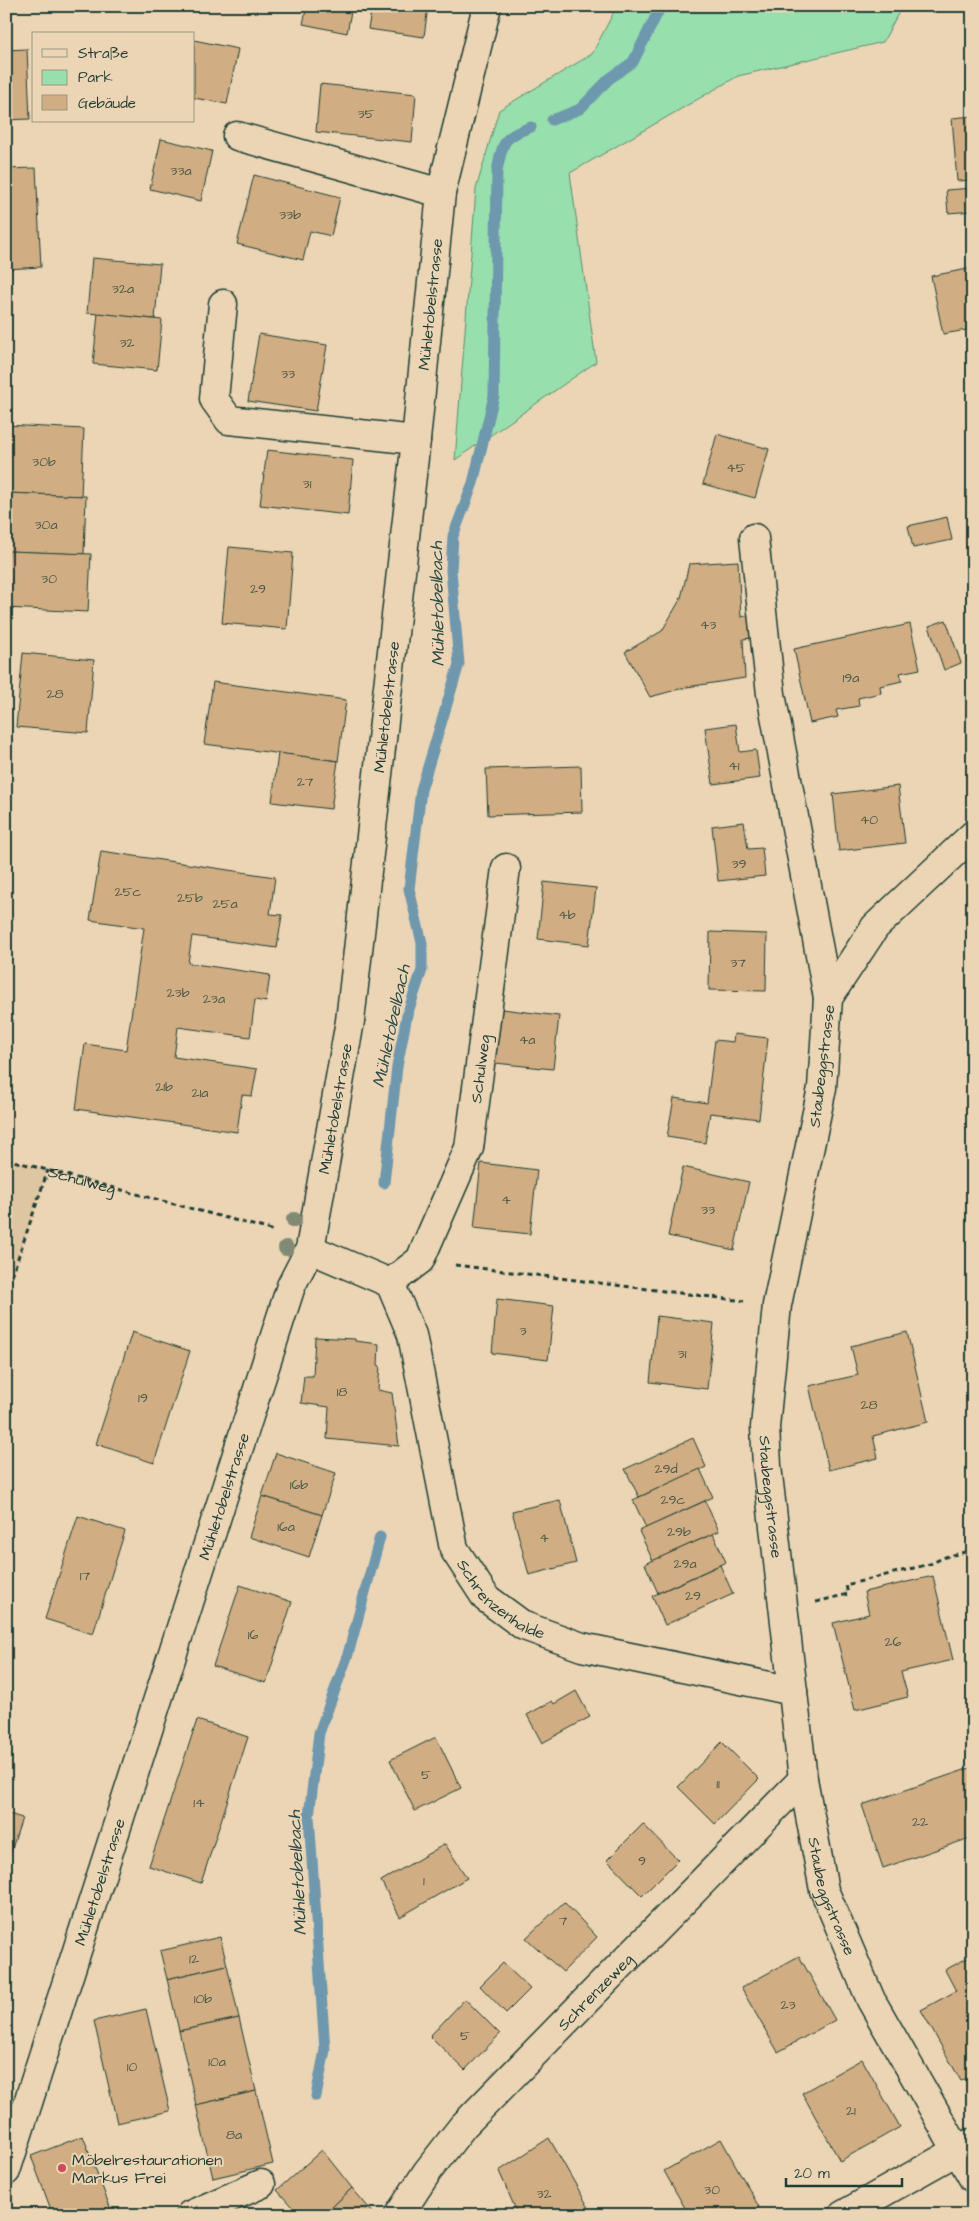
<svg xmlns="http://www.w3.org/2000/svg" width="979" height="2221" font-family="'Architects Daughter',sans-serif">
	<rect width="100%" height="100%" fill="#ebd5b4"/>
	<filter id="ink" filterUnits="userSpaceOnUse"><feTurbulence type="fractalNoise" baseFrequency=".02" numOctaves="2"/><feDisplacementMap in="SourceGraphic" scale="10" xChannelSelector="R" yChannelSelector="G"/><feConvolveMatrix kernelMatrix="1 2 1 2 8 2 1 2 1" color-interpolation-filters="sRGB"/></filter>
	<g filter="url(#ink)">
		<polygon fill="#dfc6a3" points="6,1159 48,1170 6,1293"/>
		<polygon fill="#97dfad" stroke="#5b8e70" points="617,6 902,6 883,42 738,76 570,173 596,362 455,460 476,189 499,110 592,54"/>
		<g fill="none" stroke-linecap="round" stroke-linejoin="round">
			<g stroke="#6d98ae" stroke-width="11">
				<polyline points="552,120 580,109 609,79 633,62 661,6"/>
				<path d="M 384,1183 L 397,1067 L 407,1015 L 422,970 L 422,943 L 409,889 L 421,790 L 459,664 L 451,570 L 453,536 L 473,483 L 494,396 L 497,171 C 503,142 502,137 531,127"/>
				<polyline points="316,2096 325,2050 309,1816 319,1733 348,1654 380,1537"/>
			</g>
		</g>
		<g fill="#d0ad82" stroke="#1f3d34">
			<polygon points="233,6 258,6 257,10"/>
			<polygon points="307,6 352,6 347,33 303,24"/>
			<polygon points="372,6 428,6 424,37 368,29"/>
			<polygon points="194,40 238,49 227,104 194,98"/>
			<polygon points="27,49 30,119 6,120 6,50"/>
			<polygon points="320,84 416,94 412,142 316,132"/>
			<polygon points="973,116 973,180 957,181 952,118"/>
			<polygon points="161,139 212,151 201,201 150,189"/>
			<polygon points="36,168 41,267 6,269 6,169"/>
			<polygon points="254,175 340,197 331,236 310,231 303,260 237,244"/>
			<polygon points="973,188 973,211 948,213 946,190"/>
			<polygon points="92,258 160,264 155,319 87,313"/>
			<polygon points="973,268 973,329 943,334 931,276"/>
			<polygon points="98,313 162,320 157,370 93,364"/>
			<polygon points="259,334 327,345 316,411 248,401"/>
			<polygon points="6,425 84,429 81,496 6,493"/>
			<polygon points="717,434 769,449 755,498 703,484"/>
			<polygon points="267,450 353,460 348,515 260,505"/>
			<polygon points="6,493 86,496 84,554 6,551"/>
			<polygon points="947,517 952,540 913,548 908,526"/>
			<polygon points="229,547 293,553 287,629 222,623"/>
			<polygon points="9,551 91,554 88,612 6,608"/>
			<polygon points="738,561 741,617 750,615 751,638 743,639 745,678 687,687 650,697 625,652 662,631 681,598 689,564"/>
			<polygon points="946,620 961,663 944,670 929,626"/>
			<polygon points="910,624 920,669 900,673 902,681 880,686 881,693 858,698 859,706 836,710 838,717 810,723 794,649"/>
			<polygon points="23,653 94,660 88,733 16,727"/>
			<polygon points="213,682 346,700 338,761 204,744"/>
			<polygon points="736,724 740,752 756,750 760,778 713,784 705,728"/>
			<polygon points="278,753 338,761 331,809 272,802"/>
			<polygon points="581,766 582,812 488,815 486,769"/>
			<polygon points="898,786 905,843 839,851 833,794"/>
			<polygon points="744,822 748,849 762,848 765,876 718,881 712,826"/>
			<polygon points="101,851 275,877 270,914 282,915 277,948 192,936 188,963 270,975 266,1002 255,1000 250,1037 178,1027 174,1057 257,1069 252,1096 242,1095 237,1132 76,1109 85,1044 126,1050 144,928 90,920"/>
			<polygon points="544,882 596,888 589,945 538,939"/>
			<polygon points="710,932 767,934 766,991 709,990"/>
			<polygon points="502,1009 559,1016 553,1069 495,1063"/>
			<polygon points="734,1034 768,1038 759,1119 710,1113 705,1143 667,1137 674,1098 707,1103 715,1040 733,1042"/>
			<polygon points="481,1163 537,1170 530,1234 474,1228"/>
			<polygon points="683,1167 749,1182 734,1250 668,1236"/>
			<polygon points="497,1299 554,1306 548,1360 492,1353"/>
			<polygon points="657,1316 714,1323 707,1389 650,1382"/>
			<polygon points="132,1332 190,1351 154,1463 96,1444"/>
			<polygon points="907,1332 928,1422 873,1436 878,1458 829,1470 809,1386 858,1375 851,1346"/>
			<polygon points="315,1337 355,1339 355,1341 379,1344 378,1365 380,1366 378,1390 392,1393 399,1446 327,1439 329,1407 301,1403 304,1376 313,1376"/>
			<polygon points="693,1438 706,1467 639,1497 625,1469"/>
			<polygon points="276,1453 336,1473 322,1515 262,1496"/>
			<polygon points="700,1469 713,1497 646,1528 633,1500"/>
			<polygon points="262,1496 322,1515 309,1557 249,1537"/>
			<polygon points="560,1500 576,1563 529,1575 512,1511"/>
			<polygon points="705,1501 719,1531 653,1561 639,1531"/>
			<polygon points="78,1516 125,1531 93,1634 45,1619"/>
			<polygon points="713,1534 726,1562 658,1593 645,1564"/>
			<polygon points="720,1565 733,1594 665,1625 652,1596"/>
			<polygon points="933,1576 953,1660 901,1672 908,1697 855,1710 833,1623 869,1614 864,1592"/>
			<polygon points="240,1585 292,1602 266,1683 213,1666"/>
			<polygon points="576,1691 590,1717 542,1743 527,1715 552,1701 554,1704"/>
			<polygon points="197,1720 248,1737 201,1883 149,1866"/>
			<polygon points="436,1737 461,1788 415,1811 390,1760"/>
			<polygon points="722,1742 759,1779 715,1824 678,1787"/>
			<polygon points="973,1767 973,1837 883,1868 862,1805"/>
			<polygon points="6,1813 22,1818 6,1867"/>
			<polygon points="643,1824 678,1860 642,1896 607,1860"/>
			<polygon points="445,1844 467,1878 400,1917 381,1881"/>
			<polygon points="564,1902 597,1937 563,1972 526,1938"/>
			<polygon points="220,1937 227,1965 167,1979 160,1951"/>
			<polygon points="973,1955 973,2075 961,2081 921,2010 956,1991 945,1970"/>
			<polygon points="799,1956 835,2020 778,2052 741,1988"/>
			<polygon points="503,1963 530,1989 506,2013 480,1986"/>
			<polygon points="227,1965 239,2018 179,2031 167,1979"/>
			<polygon points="465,1999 500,2034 465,2070 430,2036"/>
			<polygon points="146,2009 170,2111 117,2123 94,2021"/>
			<polygon points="239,2018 256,2091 196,2105 179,2031"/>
			<polygon points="862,2059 900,2127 840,2161 802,2093"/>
			<polygon points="256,2091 273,2164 213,2178 196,2105"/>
			<polygon points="83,2136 113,2215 53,2215 31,2156"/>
			<polygon points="549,2138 593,2215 518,2215 499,2171"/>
			<polygon points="721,2139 759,2207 744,2215 689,2215 664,2171"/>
			<polygon points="322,2150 352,2188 324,2215 299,2215 277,2190"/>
			<polygon points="352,2188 375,2215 324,2215"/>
		</g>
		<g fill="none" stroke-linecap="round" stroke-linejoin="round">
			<g stroke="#1f3d34" stroke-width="31">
				<g id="minor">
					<polyline points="237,136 441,193"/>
					<polyline points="223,304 214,399 229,420 416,440"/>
					<polyline points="754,538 771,694 828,998"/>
					<path id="s2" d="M 973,835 L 875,927 L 828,998 L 822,1088 L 777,1305 L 765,1427 L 767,1466 L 803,1779 L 824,1890 L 871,2000 L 973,2178"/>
					<path id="s3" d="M 310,1249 L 390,1283 L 412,1335 L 454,1549 L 486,1598 L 524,1626 L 582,1647 L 793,1691"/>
					<path id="s4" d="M 390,1283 L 420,1260 L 469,1148 L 506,868"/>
					<path id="s5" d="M 6,2171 L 291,1286 L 310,1249 L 350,1021 L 416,440 L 441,193 L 487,6"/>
					<polyline points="190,2215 261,2184"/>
					<path id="s6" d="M 399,2215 L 427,2172 L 463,2126 L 803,1779"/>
					<polyline points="843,2215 971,2143"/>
				</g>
			</g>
			<g stroke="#1f3d34" stroke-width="3" stroke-dasharray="5 4" stroke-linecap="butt">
				<path id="s1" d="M 6,1159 L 275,1231"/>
				<polyline points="455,1265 744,1301"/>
				<polyline points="6,1293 48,1170"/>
				<polyline points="816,1602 848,1594 846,1585 930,1564 945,1557 973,1550"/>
			</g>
			<use href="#minor" stroke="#ebd5b4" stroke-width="28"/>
		</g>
		<g fill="#818a74">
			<circle cx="294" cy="1220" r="8"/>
			<circle cx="286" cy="1248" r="8"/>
		</g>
	</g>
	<circle fill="#d1495b" stroke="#ebd5b4" stroke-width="2" cx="62" cy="2168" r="5"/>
	<g text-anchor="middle" stroke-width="4" stroke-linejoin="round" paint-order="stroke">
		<g font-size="14" fill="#4b5948">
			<text x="366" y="118">35</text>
			<text x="181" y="175">33a</text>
			<text x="290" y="219">33b</text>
			<text x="123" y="293">32a</text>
			<text x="127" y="347">32</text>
			<text x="288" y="378">33</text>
			<text x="44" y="466">30b</text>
			<text x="736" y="472">45</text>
			<text x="307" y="488">31</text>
			<text x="46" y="529">30a</text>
			<text x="49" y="583">30</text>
			<text x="258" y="593">29</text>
			<text x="708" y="629">43</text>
			<text x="851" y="682">19a</text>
			<text x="55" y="698">28</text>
			<text x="734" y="770">41</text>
			<text x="305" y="786">27</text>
			<text x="869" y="824">40</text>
			<text x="739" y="868">39</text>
			<text x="128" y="896">25c</text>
			<text x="190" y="902">25b</text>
			<text x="225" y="908">25a</text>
			<text x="567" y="919">4b</text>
			<text x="738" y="967">37</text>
			<text x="178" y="997">23b</text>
			<text x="214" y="1003">23a</text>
			<text x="527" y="1044">4a</text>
			<text x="164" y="1091">21b</text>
			<text x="200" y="1097">21a</text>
			<text x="506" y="1204">4</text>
			<text x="708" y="1214">33</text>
			<text x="523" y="1335">3</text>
			<text x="682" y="1358">31</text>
			<text x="342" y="1396">18</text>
			<text x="143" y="1402">19</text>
			<text x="869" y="1409">28</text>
			<text x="666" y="1473">29d</text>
			<text x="299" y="1489">16b</text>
			<text x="673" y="1504">29c</text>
			<text x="286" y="1531">16a</text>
			<text x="679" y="1536">29b</text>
			<text x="544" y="1542">4</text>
			<text x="685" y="1568">29a</text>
			<text x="85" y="1580">17</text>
			<text x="693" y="1600">29</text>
			<text x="253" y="1639">16</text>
			<text x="893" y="1646">26</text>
			<text x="426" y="1779">5</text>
			<text x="718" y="1788">11</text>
			<text x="199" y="1807">14</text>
			<text x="920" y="1826">22</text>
			<text x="642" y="1865">9</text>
			<text x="424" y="1885">1</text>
			<text x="563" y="1925">7</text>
			<text x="194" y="1963">12</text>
			<text x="203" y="2003">10b</text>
			<text x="788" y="2009">23</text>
			<text x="465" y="2040">5</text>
			<text x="217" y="2066">10a</text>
			<text x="132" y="2071">10</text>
			<text x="851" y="2115">21</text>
			<text x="234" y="2139">8a</text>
			<text x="712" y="2194">30</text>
			<text x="544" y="2198">32</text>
		</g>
		<g font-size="16" fill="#1f3d34" stroke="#ebd5b4">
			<text dy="6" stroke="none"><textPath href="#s5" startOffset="1924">Mühletobelstrasse</textPath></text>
			<text dy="6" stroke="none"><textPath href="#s5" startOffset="1519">Mühletobelstrasse</textPath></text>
			<text transform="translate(821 1066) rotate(-83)" y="6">Staubeggstrasse</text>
			<text dy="6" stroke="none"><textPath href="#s4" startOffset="240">Schulweg</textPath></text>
			<text dy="6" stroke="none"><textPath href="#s5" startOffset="1114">Mühletobelstrasse</textPath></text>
			<text dy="6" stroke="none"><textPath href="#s1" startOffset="79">Schulweg</textPath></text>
			<text dy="6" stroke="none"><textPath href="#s5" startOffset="709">Mühletobelstrasse</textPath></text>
			<text dy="6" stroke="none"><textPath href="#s2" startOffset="724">Staubeggstrasse</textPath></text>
			<text dy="6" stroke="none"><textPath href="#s3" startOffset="432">Schrenzenhalde</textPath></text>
			<text dy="6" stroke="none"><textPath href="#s5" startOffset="304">Mühletobelstrasse</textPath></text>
			<text dy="6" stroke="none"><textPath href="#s2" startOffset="1129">Staubeggstrasse</textPath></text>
			<text dy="6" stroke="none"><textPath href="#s6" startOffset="298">Schrenzeweg</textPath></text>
		</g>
		<g font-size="16" fill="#1f3d34" stroke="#ebd5b4" text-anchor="start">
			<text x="72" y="2165">Möbelrestaurationen<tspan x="72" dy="18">Markus Frei</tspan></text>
		</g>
		<g font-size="18" font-style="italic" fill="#2c4c48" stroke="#ebd5b4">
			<text transform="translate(437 604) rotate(-91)" y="6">Mühletobelbach</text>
			<text transform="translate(391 1026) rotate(-78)" y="6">Mühletobelbach</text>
			<text transform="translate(297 1873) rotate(-93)" y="6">Mühletobelbach</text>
		</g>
	</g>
	<rect width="979" height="2221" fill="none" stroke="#ebd5b4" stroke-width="25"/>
	<rect x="12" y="12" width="954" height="2196" fill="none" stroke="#1f3d34" stroke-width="2" filter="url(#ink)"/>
	<rect x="32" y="32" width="162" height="90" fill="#ebd5b4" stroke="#999881"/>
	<rect x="42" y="49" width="25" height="8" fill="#ebd5b4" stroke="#999881"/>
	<text x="78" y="58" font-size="15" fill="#1f3d34">Straße</text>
	<rect x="42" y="70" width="25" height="15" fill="#97dfad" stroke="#999881"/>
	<text x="78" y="82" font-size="15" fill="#1f3d34">Park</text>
	<rect x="42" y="95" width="25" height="15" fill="#d0ad82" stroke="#999881"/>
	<text x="78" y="108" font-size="15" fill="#1f3d34">Gebäude</text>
	<path d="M786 2178v8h116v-8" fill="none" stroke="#1f3d34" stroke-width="2.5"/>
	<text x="794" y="2178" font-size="15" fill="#1f3d34" stroke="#ebd5b4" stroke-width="4" paint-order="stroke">20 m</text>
</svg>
